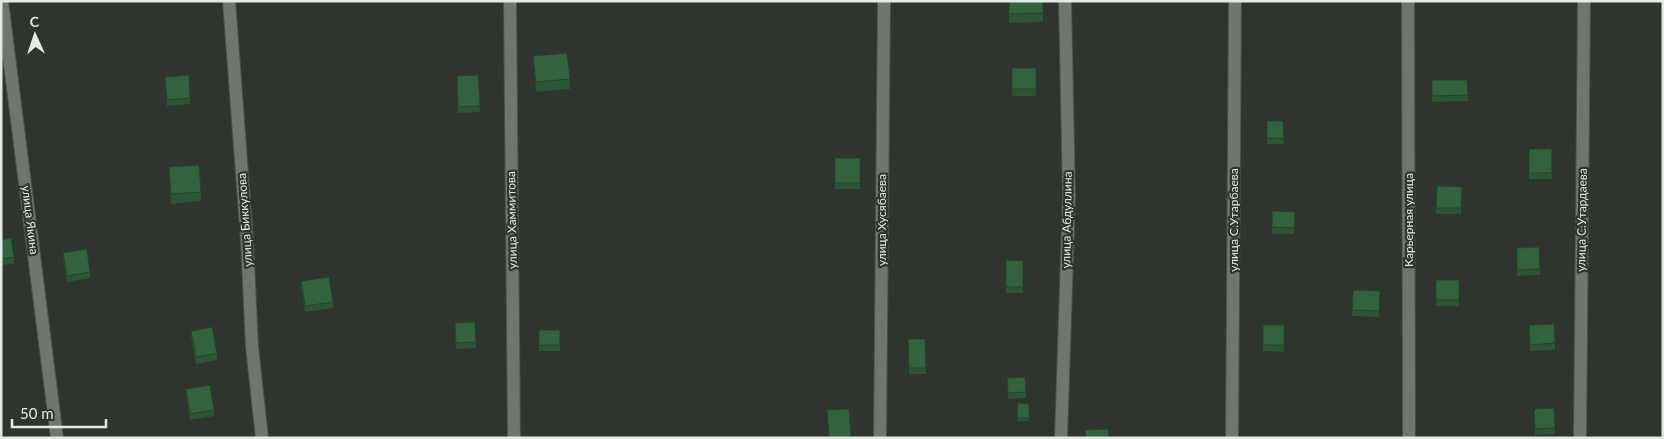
<svg xmlns="http://www.w3.org/2000/svg" width="1664" height="439" font-family="Lato,sans-serif">
	<rect width="100%" height="100%" fill="#2f342f"/>
	<g fill="none" stroke-linecap="round" stroke-linejoin="round">
		<g stroke="#4d514d" stroke-width="14">
			<g id="street">
				<polyline points="2,1 57,438"/>
				<polyline points="229,1 247,240 252,347 262,438"/>
				<polyline points="510,1 514,438"/>
				<polyline points="1408,1 1409,438"/>
				<polyline points="880,438 884,1"/>
				<polyline points="1061,438 1069,196 1065,1"/>
				<polyline points="1232,438 1235,1"/>
				<polyline points="1580,438 1584,1"/>
			</g>
		</g>
		<use href="#street" stroke="#6f7670" stroke-width="12"/>
	</g>
	<g fill="#2c5435">
		<polygon points="1009,1 1043,1 1043,22 1009,23"/>
		<polygon points="533,56 570,79 570,89 536,92"/>
		<rect x="1012" y="68" width="24" height="28"/>
		<polygon points="478,75 480,112 458,113 457,76"/>
		<polygon points="165,77 190,98 190,104 167,106"/>
		<polygon points="1432,80 1467,80 1468,101 1432,102"/>
		<polygon points="1267,121 1283,121 1284,144 1267,144"/>
		<rect x="1529" y="149" width="23" height="30"/>
		<rect x="835" y="158" width="25" height="31"/>
		<polygon points="169,167 201,192 201,201 171,204"/>
		<polygon points="1437,186 1462,187 1461,214 1436,214"/>
		<polygon points="1272,211 1295,212 1294,234 1272,234"/>
		<polygon points="1,240 14,257 14,264 1,265"/>
		<polygon points="1539,247 1540,275 1517,276 1517,248"/>
		<polygon points="63,253 90,272 90,278 67,282 63,259"/>
		<polygon points="1006,260 1023,261 1023,293 1006,293"/>
		<rect x="1436" y="280" width="23" height="26"/>
		<polygon points="301,281 333,302 333,308 305,312 301,288"/>
		<polygon points="1353,290 1380,291 1379,317 1352,316"/>
		<polygon points="1263,325 1284,325 1284,352 1263,351"/>
		<polygon points="455,330 476,342 476,348 456,349"/>
		<rect x="539" y="330" width="21" height="21"/>
		<polygon points="191,331 217,353 217,360 196,364 191,337"/>
		<polygon points="1529,332 1555,343 1555,350 1530,351"/>
		<polygon points="908,339 925,339 926,374 909,374"/>
		<polygon points="1025,377 1026,398 1008,399 1007,378"/>
		<polygon points="186,389 214,410 214,416 190,420 186,395"/>
		<polygon points="1018,403 1029,404 1029,421 1017,421"/>
		<polygon points="1554,408 1555,434 1535,435 1534,409"/>
	</g>
	<g fill="#33623e" stroke="#24452b">
		<polygon points="1009,1 1043,1 1043,13 1009,14"/>
		<polygon points="567,53 570,79 536,82 533,56"/>
		<rect x="1012" y="68" width="24" height="21"/>
		<polygon points="189,75 190,98 167,100 165,77"/>
		<polygon points="478,75 480,106 458,107 457,76"/>
		<polygon points="1432,80 1467,80 1468,95 1432,96"/>
		<polygon points="1267,121 1283,121 1284,138 1267,138"/>
		<rect x="1529" y="149" width="23" height="24"/>
		<rect x="835" y="158" width="25" height="25"/>
		<polygon points="199,165 201,192 171,194 169,167"/>
		<polygon points="1437,186 1462,187 1461,208 1436,208"/>
		<polygon points="1272,211 1295,212 1294,228 1272,227"/>
		<polygon points="11,238 14,257 1,259 1,240"/>
		<polygon points="1539,247 1540,269 1517,270 1517,248"/>
		<polygon points="87,249 90,272 67,276 63,253"/>
		<polygon points="1006,260 1023,261 1023,287 1006,287"/>
		<polygon points="329,277 333,302 305,306 301,281"/>
		<rect x="1436" y="280" width="23" height="20"/>
		<polygon points="1353,290 1380,291 1379,311 1352,310"/>
		<polygon points="475,322 476,342 456,343 455,323"/>
		<polygon points="1554,324 1555,343 1530,345 1529,325"/>
		<rect x="1263" y="325" width="21" height="20"/>
		<polygon points="212,327 217,353 196,357 191,331"/>
		<rect x="539" y="330" width="21" height="15"/>
		<polygon points="908,339 925,339 926,368 909,368"/>
		<polygon points="1025,377 1026,392 1008,393 1007,378"/>
		<polygon points="210,385 214,410 190,414 186,389"/>
		<polygon points="1018,403 1029,404 1029,418 1017,418"/>
		<polygon points="1554,408 1555,428 1535,429 1534,409"/>
		<polygon points="849,409 851,437 829,438 827,410"/>
		<polygon points="1108,429 1109,438 1086,438 1085,430"/>
	</g>
	<g text-anchor="middle" stroke-width="4.5" stroke-linejoin="round" paint-order="stroke">
		<g font-size="12" fill="#e5e8e5" stroke="#2f342f">
			<text transform="translate(30 220) rotate(83)" y="4">улица Якина</text>
			<text transform="translate(245 220) rotate(-94)" y="4">улица Биккулова</text>
			<text transform="translate(512 220) rotate(-91)" y="4">улица Хаммитова</text>
			<text transform="translate(882 220) rotate(-90)" y="4">улица Хусябаева</text>
			<text transform="translate(1067 220) rotate(-89)" y="4">улица Абдуллина</text>
			<text transform="translate(1234 220) rotate(-90)" y="4">улица С.Утарбаева</text>
			<text transform="translate(1409 220) rotate(-90)" y="4">Карьерная улица</text>
			<text transform="translate(1582 220) rotate(-89)" y="4">улица С.Утардаева</text>
		</g>
	</g>
	<rect width="1664" height="439" fill="none" stroke="#e5e8e5" stroke-width="5"/>
	<g transform="translate(35 35) rotate(357)" stroke="#2f342f" stroke-width="4" paint-order="stroke">
	<path d="M0-4L9 19L0 12L-9 19Z" fill="#e5e8e5"/>
	<text y="-8" font-size="14" font-weight="bold" text-anchor="middle" fill="#e5e8e5">С</text>
	</g>
	<path d="M12 419v8h94v-8" fill="none" stroke="#e5e8e5" stroke-width="2.5"/>
	<text x="20" y="419" font-size="15" fill="#e5e8e5" stroke="#2f342f" stroke-width="4" paint-order="stroke">50 m</text>
</svg>
